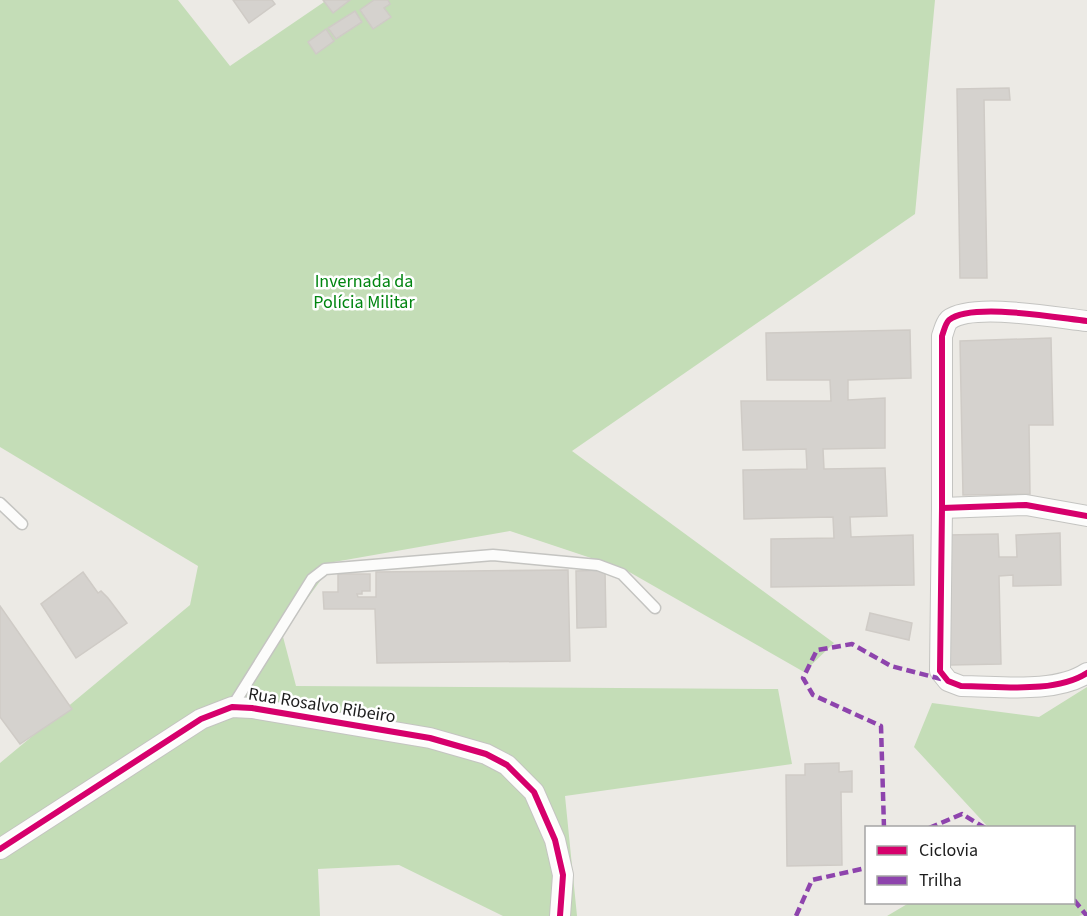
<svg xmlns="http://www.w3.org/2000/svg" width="1087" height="916" font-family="'Source Sans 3',sans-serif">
	<rect width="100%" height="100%" fill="#eceae5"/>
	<g fill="#c4ddb7">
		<polygon points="0,0 178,0 230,66 327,0 935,0 915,214 572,451 834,643 804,672 624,569 510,531 334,562 282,633 296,686 778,689 792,764 565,796 577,916 503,916 399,865 318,869 320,916 0,916 0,763 190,605 198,566 0,447"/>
		<polygon points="1087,687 1087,913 1079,916 887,916 909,903 1074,902 1074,828 988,827 914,747 932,703 1039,717"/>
	</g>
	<g fill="#d5d2ce" stroke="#cfcbc6" stroke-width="1.5">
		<polygon points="233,0 272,0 275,4 249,23"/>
		<polygon points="323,0 350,0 333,13"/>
		<polygon points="374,0 388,0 390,4 384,8 391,17 373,29 360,10"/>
		<polygon points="355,11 362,22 336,39 328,28"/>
		<polygon points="326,29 334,41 316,54 308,42"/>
		<polygon points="1009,88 1010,100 984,100 987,278 960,278 957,89"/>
		<polygon points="910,330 911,378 848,380 848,400 885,398 885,448 823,449 824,469 885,468 887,516 850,517 851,537 913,535 914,585 771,587 771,539 834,538 833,517 744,519 743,470 807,469 806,449 743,450 741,401 831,401 830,380 767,380 766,333"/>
		<polygon points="1051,338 1053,425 1029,425 1030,494 963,495 960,341"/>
		<polygon points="1060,533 1061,585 1013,586 1013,575 999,576 1001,664 950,665 948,535 998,534 999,557 1017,557 1016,535"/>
		<polygon points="568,570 570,661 377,663 375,609 324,609 323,592 338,592 338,574 370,574 370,591 362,591 362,594 357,594 358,597 376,597 376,572"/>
		<polygon points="605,570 606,627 577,628 576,571"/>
		<polygon points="83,572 98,593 101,591 108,598 127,623 76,658 41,604"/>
		<polygon points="0,606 72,709 20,744 0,717"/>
		<polygon points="870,613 912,623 909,640 866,630"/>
		<polygon points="839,763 839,772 852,771 852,792 841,792 842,865 787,866 786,775 805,775 805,764"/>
	</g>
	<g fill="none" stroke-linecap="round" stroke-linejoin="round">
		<g stroke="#c4c4c1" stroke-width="13">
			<g id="service">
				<polyline points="0,503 22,524"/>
				<polyline points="232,707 312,579 325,569 493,555 598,565 622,574 655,608"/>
			</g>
		</g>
		<g stroke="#c4c4c1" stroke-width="22">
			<g id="minor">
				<path d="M 1087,321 C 1058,318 972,302 949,320 C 945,324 944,331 942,336 L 942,508 L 1026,505 L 1087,516"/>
				<path d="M 942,508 L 940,671 L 948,681 L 961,686 C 999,686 1055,694 1087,673"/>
				<polyline points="0,849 201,719 232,707 252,708 430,738 486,754 507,765 534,792 555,840 563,875 560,916"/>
			</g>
		</g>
		<use href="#service" stroke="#fcfcfb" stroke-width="10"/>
		<use href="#minor" stroke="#fcfcfb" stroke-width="20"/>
		<g stroke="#8e44ad" stroke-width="4.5" stroke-dasharray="9 4.5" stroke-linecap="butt">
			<polyline points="884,828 881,726 813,695 803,678 817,650 852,644 891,666 945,680"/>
			<polyline points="929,828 962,814 985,828"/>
			<polyline points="1074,900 1087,916"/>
			<polyline points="796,916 812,880 866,868"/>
		</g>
		<g stroke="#fff" stroke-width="10">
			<g id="cycleway">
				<path d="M 1087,321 C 1058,318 972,302 949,320 C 945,324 944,331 942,336 L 942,508 L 1026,505 L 1087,516"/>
				<path d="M 942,508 L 940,671 L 948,681 L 961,686 C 999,686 1055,694 1087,673"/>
				<polyline points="0,849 201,719 232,707 252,708 430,738 486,754 507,765 534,792 555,840 563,875 560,916"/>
			</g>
		</g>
		<use href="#cycleway" stroke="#d6006c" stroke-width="6"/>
	</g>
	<g text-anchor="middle" stroke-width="5" stroke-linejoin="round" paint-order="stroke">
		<g font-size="18" fill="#018510" stroke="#fff">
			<text x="364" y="287">Invernada da<tspan x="364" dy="21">Polícia Militar</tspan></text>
		</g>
		<g font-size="18" fill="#1d1d1d" stroke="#fff">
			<text transform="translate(322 705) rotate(9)" y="6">Rua Rosalvo Ribeiro</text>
		</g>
	</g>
	<rect x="865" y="826" width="210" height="78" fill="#ffffff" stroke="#a5a5a5" stroke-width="1.5"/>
	<rect x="877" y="846" width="30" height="9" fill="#d6006c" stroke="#a5a5a5" stroke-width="1.5"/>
	<text x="919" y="856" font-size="18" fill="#1d1d1d">Ciclovia</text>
	<rect x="877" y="876" width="30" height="9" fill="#8e44ad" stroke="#a5a5a5" stroke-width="1.5"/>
	<text x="919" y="886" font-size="18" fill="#1d1d1d">Trilha</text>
</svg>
